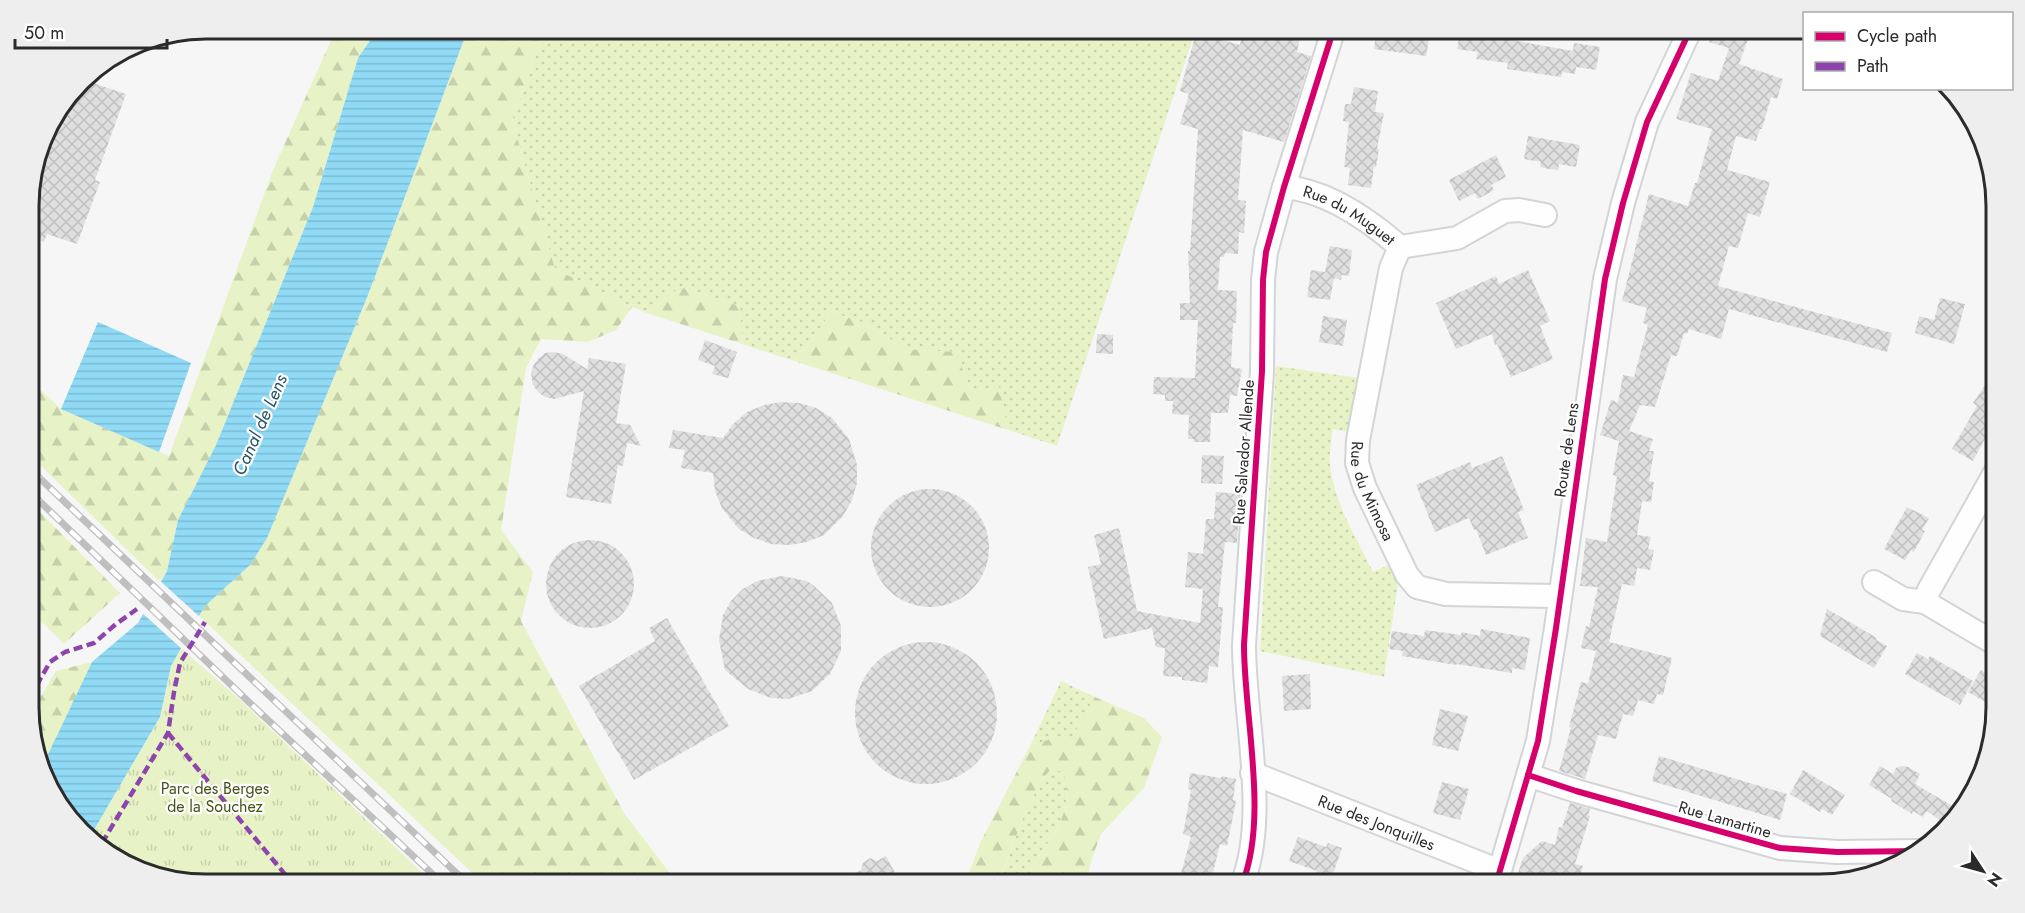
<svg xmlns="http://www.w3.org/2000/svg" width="2025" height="913" font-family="Jost,sans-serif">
	<defs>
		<pattern id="grass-dots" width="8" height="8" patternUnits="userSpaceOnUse" patternTransform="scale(1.5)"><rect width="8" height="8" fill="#e7f3c6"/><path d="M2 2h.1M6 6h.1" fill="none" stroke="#c6d0aa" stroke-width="1.8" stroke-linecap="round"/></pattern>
		<pattern id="forest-firs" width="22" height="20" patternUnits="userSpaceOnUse" patternTransform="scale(1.5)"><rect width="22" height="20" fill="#e7f3c6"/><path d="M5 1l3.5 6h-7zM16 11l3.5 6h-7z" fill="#c6d0aa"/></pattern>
		<pattern id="park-tufts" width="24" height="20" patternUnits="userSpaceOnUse" patternTransform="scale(1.5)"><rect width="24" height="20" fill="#e7f3c6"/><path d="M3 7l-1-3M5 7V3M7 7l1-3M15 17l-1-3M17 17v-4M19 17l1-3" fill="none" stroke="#c6d0aa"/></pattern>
		<pattern id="water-rules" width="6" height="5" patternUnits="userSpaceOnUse" patternTransform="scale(1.5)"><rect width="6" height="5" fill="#90daf6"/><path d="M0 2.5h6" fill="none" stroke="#7cbbd3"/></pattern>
		<pattern id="building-cross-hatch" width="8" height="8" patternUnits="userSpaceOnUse" patternTransform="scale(1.5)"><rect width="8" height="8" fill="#dfdfe0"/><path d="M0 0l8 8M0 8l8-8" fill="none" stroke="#c0c0c0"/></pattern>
	</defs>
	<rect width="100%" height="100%" fill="#f6f6f7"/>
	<g fill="url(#grass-dots)">
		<polygon points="545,29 1196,29 1057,446 1008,430 999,387 971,391 956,352 906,349 865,323 831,312 814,337 794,361 742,344 740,306 681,287 647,313 632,307 555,269 512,120"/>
		<path d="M 1276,366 L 1359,378 L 1350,432 L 1333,429 C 1331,443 1328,457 1331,472 C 1336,505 1358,542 1373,572 L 1391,564 L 1398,583 L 1384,677 L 1260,651 Z"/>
		<polygon points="1061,681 1095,697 1072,738 1056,736 1029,748"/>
		<path d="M 1051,769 L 1063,771 C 1079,820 1040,843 1025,884 L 999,884 C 1010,853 1029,793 1051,769 Z"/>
	</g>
	<g fill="url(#forest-firs)">
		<polygon points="336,29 378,29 358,58 313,207 216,445 178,520 167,571 160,582 39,464 29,452 29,379 61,409 169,456 273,170"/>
		<polygon points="468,29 545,29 512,120 555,269 632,307 616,330 588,342 541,339 526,368 501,530 533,572 521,621 624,813 678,884 484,884 199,616 205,606 250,565 267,537 368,295"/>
		<polygon points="680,287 740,306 742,344 647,313"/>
		<polygon points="831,312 865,323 906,349 956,352 971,391 999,386 1008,430 794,361 814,337"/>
		<polygon points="30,502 120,593 64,644 30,610"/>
		<polygon points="92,662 63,726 44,763 30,731 30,715 56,671"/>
		<path d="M 1095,697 L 1144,718 L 1162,737 L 1144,788 L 1101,834 L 1092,858 L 1086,884 L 1025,884 C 1040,843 1079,820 1063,772 L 1051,769 C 1031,790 1008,856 999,884 L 965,884 L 980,843 L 1029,748 L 1056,736 L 1072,737 Z"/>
	</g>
	<polygon fill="url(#park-tufts)" points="181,648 239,699 434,884 206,884 138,871 91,835 160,717 171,666"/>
	<g fill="url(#water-rules)">
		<polygon points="378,29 468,29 368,295 267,538 250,565 205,606 199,616 171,666 160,717 91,835 65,815 44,763 92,662 138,623 167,571 178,520 216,445 313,207 358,58"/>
		<polygon points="98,322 191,363 159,452 61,409"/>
	</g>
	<polygon fill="#f6f6f7" points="158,579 201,618 183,650 141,612"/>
	<g fill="url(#building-cross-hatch)">
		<polygon points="1244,28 1302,28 1297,52 1311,56 1284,142 1243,130 1238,200 1246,201 1244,233 1239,232 1238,254 1225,253 1224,257 1220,257 1218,290 1237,291 1236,323 1233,323 1231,367 1242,369 1237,396 1230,395 1228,413 1211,413 1210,442 1193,442 1194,439 1188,439 1189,415 1172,414 1173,401 1165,401 1165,395 1153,394 1154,377 1195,378 1198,320 1180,320 1180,303 1190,303 1188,251 1190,251 1198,129 1180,124 1189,94 1180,91 1196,33 1240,45"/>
		<polygon points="1377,28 1413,28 1412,31 1430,34 1426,56 1374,49"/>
		<polygon points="1461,28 1496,28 1495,31 1513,34 1512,40 1573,51 1574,43 1600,47 1596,70 1576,67 1575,74 1562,72 1561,77 1507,69 1508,63 1476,59 1478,52 1457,49"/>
		<polygon points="1718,28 1752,28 1739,64 1783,79 1777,99 1771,97 1762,129 1760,129 1756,141 1736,136 1727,170 1770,182 1760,217 1748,213 1738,248 1729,246 1718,286 1892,333 1887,352 1729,309 1721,339 1689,329 1687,334 1684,333 1677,356 1671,355 1655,407 1640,405 1629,431 1653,439 1649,451 1654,451 1649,481 1654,482 1651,502 1642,501 1637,535 1651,537 1648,549 1654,550 1650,570 1637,568 1634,586 1622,584 1609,642 1672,658 1663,695 1657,694 1654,704 1638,700 1633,716 1623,714 1616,739 1598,735 1585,779 1559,771 1571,728 1569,727 1581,682 1588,684 1596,651 1581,648 1586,626 1589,627 1598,587 1580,586 1586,538 1607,542 1617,476 1613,475 1619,441 1600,435 1611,400 1618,403 1623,375 1634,377 1648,325 1643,323 1647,308 1622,301 1649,194 1688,206 1695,183 1697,183 1712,129 1676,119 1691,73 1718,81 1729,48 1709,42"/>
		<polygon points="84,80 126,94 95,180 100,182 77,244 47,234 44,242 29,237 29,194 47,127"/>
		<polygon points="1354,87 1378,91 1375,112 1384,113 1377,149 1379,149 1376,167 1374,166 1371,188 1348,185 1350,168 1344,167 1349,122 1343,121 1344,112 1345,104 1351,104"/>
		<polygon points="1528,136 1580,145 1576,167 1559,164 1558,170 1549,169 1540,167 1541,162 1524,159"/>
		<polygon points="1496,155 1506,177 1491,185 1494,190 1478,199 1475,193 1459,201 1449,180"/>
		<polygon points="1330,246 1352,250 1349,276 1342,275 1341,280 1334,278 1330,300 1307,297 1311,270 1325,272"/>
		<polygon points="1528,270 1550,321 1540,326 1553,359 1511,377 1497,344 1495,345 1492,334 1456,349 1436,303 1496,276 1499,284"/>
		<polygon points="1940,298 1965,304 1954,344 1915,333 1919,316 1934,320"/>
		<polygon points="1323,316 1347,320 1343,346 1319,342"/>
		<polygon points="1097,334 1113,335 1113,354 1096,353"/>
		<polygon points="705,340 737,352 728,378 712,374 715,366 698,360"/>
		<polygon points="553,352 563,354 587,369 589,358 626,364 616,423 630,425 641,446 627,443 623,466 618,465 611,504 566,497 584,391 554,399 545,397 538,392 533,385 531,373 534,364 539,358 545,353"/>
		<polygon points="1996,369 1996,412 1986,426 1990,429 1973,461 1952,449 1977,406 1973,403"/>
		<polygon points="781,402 799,403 816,408 832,418 849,439 857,465 857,483 852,500 843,516 824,535 807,542 789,545 771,544 754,538 739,529 722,508 715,491 713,473 681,468 685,450 669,448 673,430 723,438 733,424 747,412 764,405"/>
		<polygon points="1202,455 1224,456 1222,484 1201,483"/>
		<polygon points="1502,456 1524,510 1518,512 1528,538 1486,555 1476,529 1474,530 1469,518 1435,532 1416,485 1470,462 1472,468"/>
		<circle cx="930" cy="548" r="59"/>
		<polygon points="1216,492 1240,494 1237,543 1225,542 1218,607 1223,607 1218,667 1209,666 1207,683 1182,680 1182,677 1163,676 1165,648 1156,647 1152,628 1104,639 1088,567 1101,564 1094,535 1119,528 1137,611 1200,623 1203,589 1185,587 1188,552 1203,554 1206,519 1214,519"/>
		<polygon points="1907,507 1929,518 1922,530 1925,531 1914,552 1911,550 1905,560 1884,549"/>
		<circle cx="590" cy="584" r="44"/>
		<polygon points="782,576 807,581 814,586 832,603 841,626 841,651 830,674 812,691 788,699 771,698 748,689 725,670 719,640 723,615 731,601 743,589 757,581"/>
		<polygon points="1827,609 1877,638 1876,640 1887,646 1874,668 1820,636"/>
		<polygon points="667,618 729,726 634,780 579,686 655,641 649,628"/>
		<polygon points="1481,629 1530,638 1525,670 1512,668 1512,673 1457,664 1456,665 1402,656 1403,651 1389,649 1392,631 1424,636 1425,630 1461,635 1462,632 1480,636"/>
		<circle cx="926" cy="713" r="71"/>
		<polygon points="1917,653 1928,659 1930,656 1973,681 1960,705 1905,674"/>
		<polygon points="1981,670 1996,679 1996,708 1968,692"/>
		<polygon points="1310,674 1311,709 1284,711 1282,676"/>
		<polygon points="1440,709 1468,716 1458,751 1432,745"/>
		<polygon points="1659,756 1787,794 1780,820 1652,781"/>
		<polygon points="1880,766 1893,774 1896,768 1902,766 1908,767 1920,774 1915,784 1956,808 1944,823 1927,811 1923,817 1913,811 1912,814 1891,801 1892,799 1869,785"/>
		<polygon points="1803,770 1845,795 1832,815 1822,809 1820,812 1790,794"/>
		<polygon points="1190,773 1221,778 1222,776 1236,779 1233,800 1236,801 1227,846 1220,844 1210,884 1178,884 1191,837 1183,834 1191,790 1188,789"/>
		<polygon points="1442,782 1469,789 1460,820 1433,813"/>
		<polygon points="1570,803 1590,809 1588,815 1590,816 1575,864 1583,866 1577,884 1567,884 1537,876 1534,884 1516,879 1523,858 1542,841 1555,845 1559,827 1562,828"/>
		<polygon points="1298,837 1326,847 1328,843 1342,848 1331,880 1316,875 1317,871 1289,861"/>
		<polygon points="886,856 901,884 835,884 861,870 863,863 870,858 877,861"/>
	</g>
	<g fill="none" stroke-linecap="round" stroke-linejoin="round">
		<g stroke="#d3d4d5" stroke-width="26">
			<g id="minor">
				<path id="s1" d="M 1284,187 C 1326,190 1369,220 1400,247 L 1457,238 L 1505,211 L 1519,210 L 1545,215"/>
				<path id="s2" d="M 1400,247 L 1391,268 L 1358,440 L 1357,463 L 1365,488 L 1407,575 L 1417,587 L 1446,594 L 1559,596"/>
				<polyline points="1874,582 1903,599 1925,602 1996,644"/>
				<polyline points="1925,602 1929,590 1996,471"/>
				<path id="s3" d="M 1252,773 L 1500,871"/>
				<polyline points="1528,775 1576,791 1780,848 1837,852 1921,851"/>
				<path d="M 1242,884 C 1269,818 1244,717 1244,645 L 1262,371 L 1263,280 L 1266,252 L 1284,187 L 1334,28"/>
				<polyline points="1496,884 1538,741 1556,628 1605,279 1623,203 1647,122 1691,28"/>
			</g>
		</g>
		<use href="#minor" stroke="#fefefe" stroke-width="22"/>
		<g stroke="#bfbfbf" stroke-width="7">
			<g id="rail">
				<polyline points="30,469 468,884"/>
				<polyline points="30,492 252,705 443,884"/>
			</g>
		</g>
		<use href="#rail" stroke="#fff" stroke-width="4.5" stroke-dasharray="14" stroke-linecap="butt"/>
		<g stroke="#8e44ad" stroke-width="4.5" stroke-dasharray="9 4.5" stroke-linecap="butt">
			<polyline points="30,697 50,662 65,652 94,643 116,624 137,609"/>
			<polyline points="168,733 293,884"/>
			<polyline points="102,843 168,733 174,692 180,663 205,622"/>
		</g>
		<g stroke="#fff" stroke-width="10">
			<g id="cycleway">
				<polyline points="1528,775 1576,791 1780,848 1837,852 1921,851"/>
				<path d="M 1242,884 C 1269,818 1244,717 1244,645 L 1262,371 L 1263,280 L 1266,252 L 1284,187 L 1334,28"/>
				<polyline points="1496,884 1538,741 1556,628 1605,279 1623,203 1647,122 1691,28"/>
			</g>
		</g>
		<use href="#cycleway" stroke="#d6006c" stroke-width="6"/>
	</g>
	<g text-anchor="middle" stroke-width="4.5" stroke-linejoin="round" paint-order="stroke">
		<g font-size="16" fill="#2b2b2c" stroke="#fff">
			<text dy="6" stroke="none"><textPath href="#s1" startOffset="72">Rue du Muguet</textPath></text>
			<text transform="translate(1566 450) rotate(-82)" y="6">Route de Lens</text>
			<text transform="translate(1243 452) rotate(-86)" y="6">Rue Salvador Allende</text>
			<text dy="6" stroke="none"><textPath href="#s2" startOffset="252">Rue du Mimosa</textPath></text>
			<text transform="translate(1725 819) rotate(16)" y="6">Rue Lamartine</text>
			<text dy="6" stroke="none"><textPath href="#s3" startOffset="134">Rue des Jonquilles</textPath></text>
		</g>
		<g font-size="16" fill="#455317" stroke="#fff">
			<text x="215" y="794">Parc des Berges<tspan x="215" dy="18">de la Souchez</tspan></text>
		</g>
		<g font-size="18" font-style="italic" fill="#285566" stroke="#fff">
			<text transform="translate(260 425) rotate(-66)" y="6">Canal de Lens</text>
		</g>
	</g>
	<path d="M0 0H2025V913H0ZM206 39H1819A167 167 0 0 1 1986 206V707A167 167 0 0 1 1819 874H206A167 167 0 0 1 39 707V206A167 167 0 0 1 206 39Z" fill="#eee" fill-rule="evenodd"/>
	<path fill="none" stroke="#2b2b2c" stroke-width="3" d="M206 39H1819A167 167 0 0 1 1986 206V707A167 167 0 0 1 1819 874H206A167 167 0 0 1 39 707V206A167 167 0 0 1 206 39Z"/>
	<rect x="1803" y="12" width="210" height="78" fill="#ffffff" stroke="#aaaaab" stroke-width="1.5"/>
	<rect x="1815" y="32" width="30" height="9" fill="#d6006c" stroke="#aaaaab" stroke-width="1.5"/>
	<text x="1857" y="42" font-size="18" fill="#2b2b2c">Cycle path</text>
	<rect x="1815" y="62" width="30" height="9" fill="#8e44ad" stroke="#aaaaab" stroke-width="1.5"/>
	<text x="1857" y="72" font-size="18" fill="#2b2b2c">Path</text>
	<g transform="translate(1983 871) rotate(126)" stroke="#ffffff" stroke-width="4.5" paint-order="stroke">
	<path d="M0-4.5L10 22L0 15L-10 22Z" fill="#2b2b2c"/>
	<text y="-9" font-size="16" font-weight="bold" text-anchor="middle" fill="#2b2b2c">N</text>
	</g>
	<path d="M15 39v9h152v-9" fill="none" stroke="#2b2b2c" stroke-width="3"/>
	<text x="24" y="39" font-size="18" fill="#2b2b2c" stroke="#ffffff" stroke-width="4.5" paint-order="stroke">50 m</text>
</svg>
